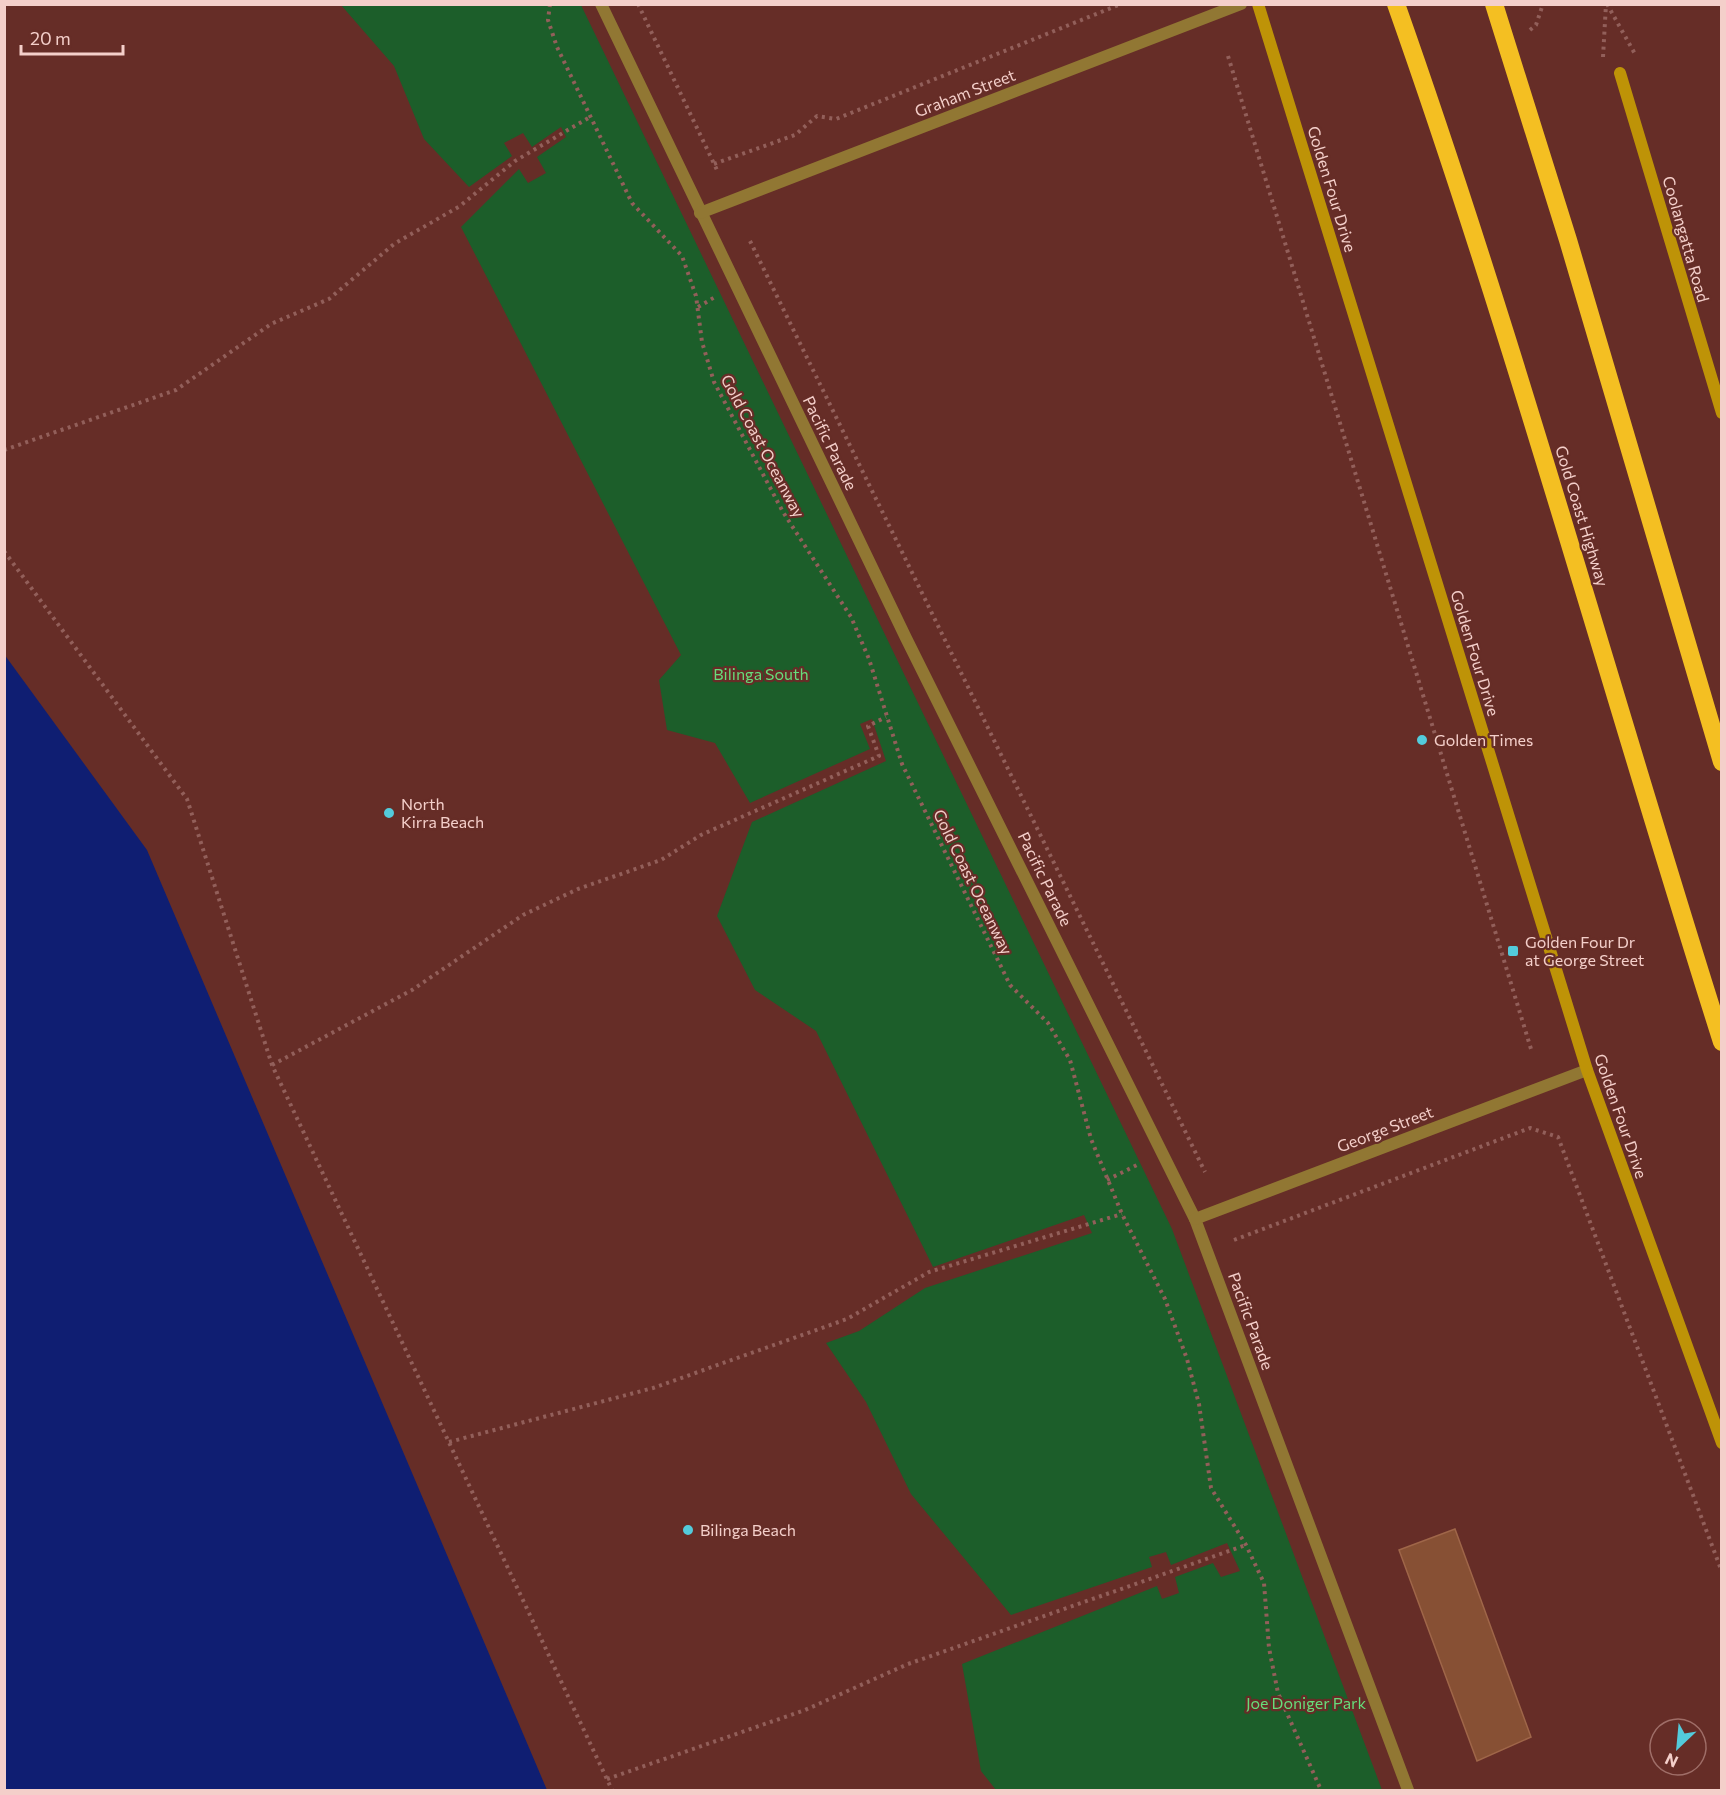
<svg xmlns="http://www.w3.org/2000/svg" width="1726" height="1795" font-family="Commissioner,sans-serif">
	<rect width="100%" height="100%" fill="#662d27"/>
	<polygon fill="#1c5e2a" points="341,5 581,5 1172,1229 1382,1790 996,1790 981,1771 962,1664 1157,1586 1162,1599 1179,1593 1175,1577 1213,1563 1221,1577 1240,1571 1227,1543 1171,1565 1166,1552 1149,1557 1152,1567 1011,1615 911,1494 866,1402 826,1343 859,1331 925,1288 1092,1233 1084,1215 933,1267 816,1031 755,990 717,916 752,822 886,761 872,719 860,724 870,749 750,803 715,743 667,730 659,680 681,655 461,227 519,169 528,183 546,173 537,157 566,137 561,127 532,147 523,133 504,143 512,156 469,187 424,139 394,66"/>
	<polygon fill="#0f1e72" points="4,654 147,850 547,1790 5,1790"/>
	<polygon fill="#875034" stroke="#9f6649" stroke-width="1.5" points="1455,1529 1531,1737 1477,1761 1399,1550"/>
	<g fill="none" stroke-linecap="round" stroke-linejoin="round">
		<g stroke="#925f5a" stroke-width="4" stroke-dasharray="3 4.5" stroke-linecap="butt">
			<polyline points="550,4 548,20 557,47 632,203 682,256 696,296 702,342 714,382 783,512 851,617 869,659 902,764 1010,985 1048,1023 1070,1060 1091,1139 1122,1214 1165,1299 1187,1359 1199,1404 1211,1488 1246,1545 1264,1583 1269,1648 1278,1693 1321,1790"/>
			<polyline points="638,4 717,170"/>
			<polyline points="1607,4 1635,54"/>
			<polyline points="1530,30 1536,25 1543,4"/>
			<polyline points="1228,56 1531,1049"/>
			<polyline points="1603,57 1606,4"/>
			<polyline points="714,164 795,135 817,116 836,119 1121,4"/>
			<polyline points="750,241 1205,1172"/>
			<polyline points="698,307 715,297"/>
			<polyline points="4,450 176,390 271,324 329,299 394,244 460,206 515,161 590,117"/>
			<polyline points="4,551 187,799 272,1065 612,1790"/>
			<polyline points="272,1065 412,990 523,915 578,889 661,860 701,835 879,756 868,726 886,717"/>
			<polyline points="1107,1180 1137,1165"/>
			<polyline points="1234,1240 1530,1128 1558,1137 1722,1572"/>
			<polyline points="449,1442 653,1388 847,1319 929,1272 1122,1214"/>
			<polyline points="607,1779 805,1710 908,1664 1246,1545"/>
		</g>
		<g stroke="#917733" stroke-width="12">
			<polyline points="601,4 906,638 1195,1219 1408,1790"/>
			<polyline points="700,213 1241,4"/>
			<polyline points="1195,1219 1587,1070"/>
		</g>
		<g stroke="#be9307" stroke-width="12">
			<polyline points="1258,4 1587,1070 1722,1443"/>
			<polyline points="1620,73 1722,413"/>
		</g>
		<g stroke="#f4bf22" stroke-width="18">
			<path d="M 1396,4 C 1517,346 1612,696 1722,1042"/>
			<polyline points="1494,4 1568,240 1722,762"/>
		</g>
	</g>
	<g fill="#53cbdb" stroke="#662d27" stroke-width="2">
		<circle cx="1422" cy="740" r="6"/>
		<circle cx="389" cy="813" r="6"/>
		<rect x="1507" y="945" width="12" height="12" rx="3"/>
		<circle cx="688" cy="1530" r="6"/>
	</g>
	<g text-anchor="middle" stroke-width="4.5" stroke-linejoin="round" paint-order="stroke">
		<g font-size="16" fill="#f4cfca" stroke="#662d27">
			<text transform="translate(965 93) rotate(-21)" y="6">Graham Street</text>
			<text transform="translate(1332 189) rotate(73)" y="6">Golden Four Drive</text>
			<text transform="translate(1686 239) rotate(74)" y="6">Coolangatta Road</text>
			<text transform="translate(830 443) rotate(64)" y="6">Pacific Parade</text>
			<text transform="translate(763 446) rotate(62)" y="6">Gold Coast Oceanway</text>
			<text transform="translate(1582 516) rotate(73)" y="6">Gold Coast Highway</text>
			<text transform="translate(1475 653) rotate(73)" y="6">Golden Four Drive</text>
			<text transform="translate(1045 879) rotate(64)" y="6">Pacific Parade</text>
			<text transform="translate(973 882) rotate(64)" y="6">Gold Coast Oceanway</text>
			<text transform="translate(1621 1116) rotate(71)" y="6">Golden Four Drive</text>
			<text transform="translate(1385 1129) rotate(-21)" y="6">George Street</text>
			<text transform="translate(1251 1321) rotate(70)" y="6">Pacific Parade</text>
		</g>
		<g font-size="16" fill="#66dd7b" stroke="#662d27">
			<text x="761" y="680">Bilinga South</text>
			<text x="1306" y="1709">Joe Doniger Park</text>
		</g>
		<g font-size="16" fill="#f4cfca" stroke="#662d27" text-anchor="start">
			<text x="1434" y="746">Golden Times</text>
			<text x="401" y="810">North<tspan x="401" dy="18">Kirra Beach</tspan></text>
			<text x="1525" y="948">Golden Four Dr<tspan x="1525" dy="18">at George Street</tspan></text>
			<text x="700" y="1536">Bilinga Beach</text>
		</g>
	</g>
	<rect width="1726" height="1795" fill="none" stroke="#f4cfca" stroke-width="12"/>
	<g transform="translate(1678 1747) rotate(206)"><circle r="28" fill="#662d27" stroke="#9f6e68" stroke-width="1.5"/>
	<path d="M0-4.5L10 22L0 15L-10 22Z" fill="#53cbdb"/>
	<text y="-9" font-size="16" font-weight="bold" text-anchor="middle" fill="#f4cfca">N</text>
	</g>
	<path d="M21 45v9h102v-9" fill="none" stroke="#f4cfca" stroke-width="3"/>
	<text x="30" y="45" font-size="18" fill="#f4cfca" stroke="#662d27" stroke-width="4.5" paint-order="stroke">20 m</text>
</svg>
